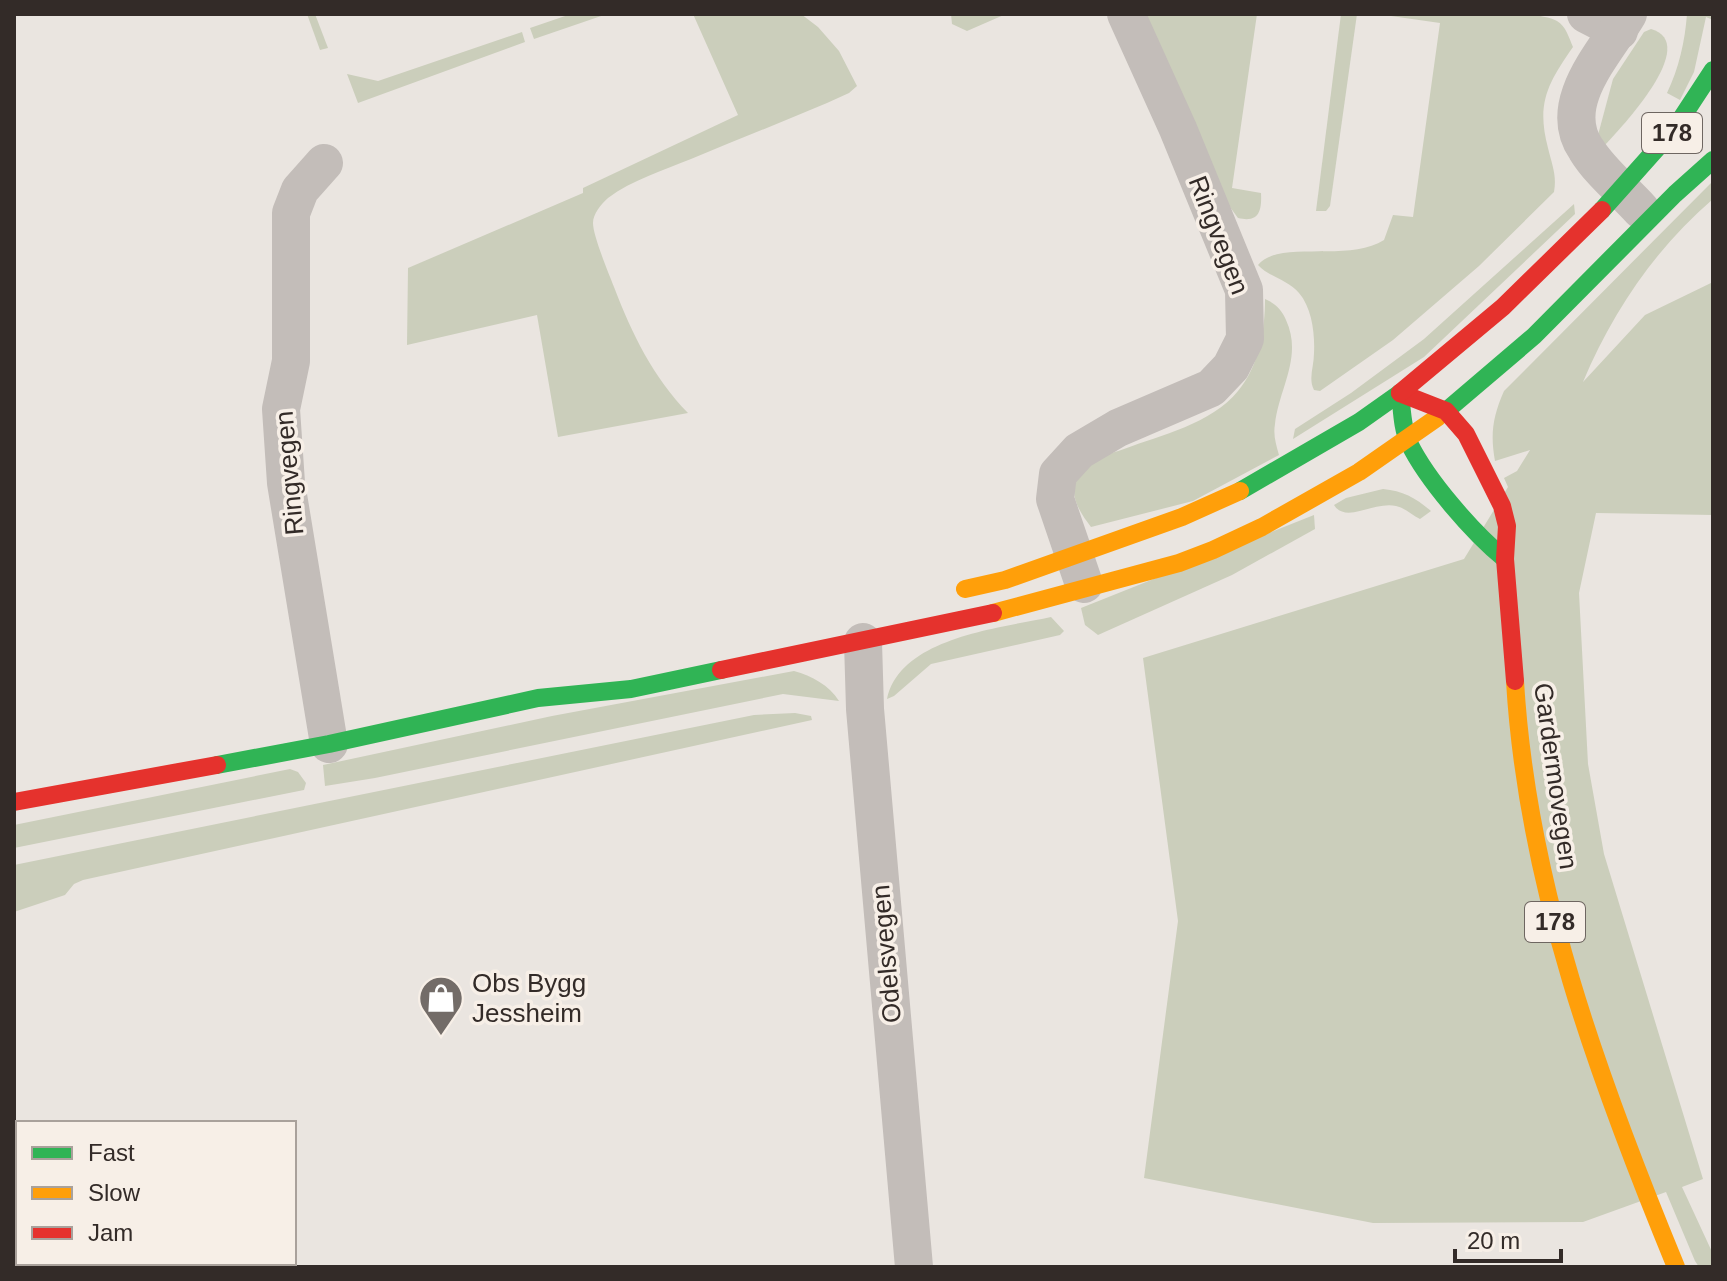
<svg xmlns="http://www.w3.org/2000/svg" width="1727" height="1281" font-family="Arial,sans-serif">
	<rect width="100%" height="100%" fill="#eae5e0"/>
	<g fill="#cbcebb">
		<polygon points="307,14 315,14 328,48 320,50"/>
		<polygon points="571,14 607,14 534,39 530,28"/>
		<path d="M 693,14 L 801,14 L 818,27 L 839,51 L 857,86 L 849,93 L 827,103 C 782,122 737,140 691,159 C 664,170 632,180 608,198 C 601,204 593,214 593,223 C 593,236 609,274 614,287 C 632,334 653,377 688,413 L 558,437 L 537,315 L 407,345 L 408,268 L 583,193 L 583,188 L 738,115 Z"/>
		<polygon points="951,14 1006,14 967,31 952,24"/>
		<path d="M 1145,14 L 1257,14 L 1232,188 L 1261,193 C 1262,211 1259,223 1238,218 L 1227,203 Z"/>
		<polygon points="1341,14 1357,14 1330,206 1326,211 1316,211"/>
		<path d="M 1377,14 C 1412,14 1531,7 1557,21 C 1566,26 1569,38 1573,47 C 1548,83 1536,103 1548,148 C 1552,165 1557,175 1554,192 L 1479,266 L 1393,340 L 1320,391 L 1314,390 C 1308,378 1314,367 1314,353 C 1315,334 1312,308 1299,293 C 1288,280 1269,277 1258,265 C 1279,239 1348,263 1384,240 L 1393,215 L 1413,217 L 1440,23 Z"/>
		<path d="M 1687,14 L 1713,14 L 1713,20 L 1706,17 L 1694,72 L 1680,100 L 1667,93 C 1679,68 1685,41 1687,14 Z"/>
		<path d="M 1651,29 C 1701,43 1622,127 1604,146 L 1598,135 L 1613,79 L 1644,32 Z"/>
		<polygon points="522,32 525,42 358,103 347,74 378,81"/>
		<path d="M 1713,181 L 1713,199 C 1655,249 1613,311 1583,382 L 1645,315 L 1713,282 L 1713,515 L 1596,513 L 1579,593 L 1588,764 L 1604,854 L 1703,1179 L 1682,1187 L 1713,1254 L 1713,1267 L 1699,1267 L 1695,1261 L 1666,1192 L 1583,1222 L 1373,1223 L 1144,1178 L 1178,921 L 1143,658 L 1464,559 L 1508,487 L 1504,478 L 1517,471 L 1530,450 L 1495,461 C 1490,434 1493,416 1504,391 Z"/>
		<polygon points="1574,204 1575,214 1424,357 1293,439 1295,429 1351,393 1424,339"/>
		<path d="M 1265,299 C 1275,303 1282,310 1286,320 C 1303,357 1279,388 1275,424 C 1273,435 1276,444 1279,455 L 1193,501 L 1091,527 C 1078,510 1066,491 1081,472 C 1090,459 1109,454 1124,449 C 1161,435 1211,424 1238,391 C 1259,366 1265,331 1265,299 Z"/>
		<path d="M 1383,489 C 1403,491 1416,498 1431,511 L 1420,519 C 1412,515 1405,508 1396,506 C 1374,501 1346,524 1334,505 L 1346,498 Z"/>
		<polygon points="1314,515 1315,529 1232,575 1098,635 1085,625 1081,608"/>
		<path d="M 1051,617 L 1064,631 L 1060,635 L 931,664 L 894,696 L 887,699 C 900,637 1001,628 1051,617 Z"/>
		<path d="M 794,671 C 812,676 829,685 839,701 L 783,694 L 375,778 L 325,786 L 323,765 L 552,716 Z"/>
		<polygon points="795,713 811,716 812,720 83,880 74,884 65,895 14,912 14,865 754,715"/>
		<polygon points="290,769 298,772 306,783 304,790 14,848 14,825"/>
	</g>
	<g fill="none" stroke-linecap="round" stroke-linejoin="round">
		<g stroke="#c3bdb9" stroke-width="38">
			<polyline points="1586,14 1619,31"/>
			<path d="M 1628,14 C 1606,52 1555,103 1586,149 C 1600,172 1623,190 1641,210"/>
			<polyline points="324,163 300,190 291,213 291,361 281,409 286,483 329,744"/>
			<polyline points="1084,584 1055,499 1058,474 1079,451 1118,428 1211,388 1231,367 1245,339 1244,290 1178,129 1126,14"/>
			<polyline points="863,642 865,709 914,1267"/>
		</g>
		<g stroke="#30b455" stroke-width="18">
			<polyline points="1602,210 1675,128 1713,70"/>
			<path d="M 1400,393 C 1402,408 1402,429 1409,443 C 1427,480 1473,533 1505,559"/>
			<polyline points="1446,411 1534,336 1675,194 1713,160"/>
			<polyline points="1240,491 1359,422 1400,393"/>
			<polyline points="217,765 329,744 538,698 631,689 721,670"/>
		</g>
		<g stroke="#ff9f0a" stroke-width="18">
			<polyline points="965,589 1005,580 1182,517 1240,491"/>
			<polyline points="993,613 1179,563 1213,550 1262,527 1359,472 1438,417"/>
			<path d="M 1515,681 C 1527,885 1599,1080 1676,1267"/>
		</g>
		<g stroke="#e5322d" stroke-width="18">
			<polyline points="1400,393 1446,411 1466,434 1502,506 1507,526 1505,559 1515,681"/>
			<polyline points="1400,393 1503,307 1602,210"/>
			<polyline points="721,670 993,613"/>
			<polyline points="14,802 217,765"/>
		</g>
	</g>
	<defs>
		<g id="shop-pin" transform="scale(2.3)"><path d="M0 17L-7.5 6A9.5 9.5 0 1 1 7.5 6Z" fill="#736c68" stroke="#f7efe7"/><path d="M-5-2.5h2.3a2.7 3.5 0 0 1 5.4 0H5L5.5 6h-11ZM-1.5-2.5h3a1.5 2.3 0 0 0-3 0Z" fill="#fff"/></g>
	</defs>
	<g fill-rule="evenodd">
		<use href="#shop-pin" x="441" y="998"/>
	</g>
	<g text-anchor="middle" stroke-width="7" stroke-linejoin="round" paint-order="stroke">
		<g fill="#f7efe7" stroke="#6e6661" stroke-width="2">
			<rect x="1642" y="113" width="60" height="40" rx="6"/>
			<rect x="1525" y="902" width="60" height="40" rx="6"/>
		</g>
		<g font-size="24" font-weight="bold" fill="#332b28">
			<text x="1672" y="141">178</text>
			<text x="1555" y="930">178</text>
		</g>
		<g font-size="26" fill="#332b28" stroke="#f7efe7">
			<text transform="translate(1219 235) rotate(69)" y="9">Ringvegen</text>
			<text transform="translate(289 473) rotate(-95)" y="9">Ringvegen</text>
			<text transform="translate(1556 776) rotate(82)" y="9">Gardermovegen</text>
			<text transform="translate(886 954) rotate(-95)" y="9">Odelsvegen</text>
		</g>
		<g font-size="26" fill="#332b28" stroke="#f7efe7" text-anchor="start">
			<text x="472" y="992">Obs Bygg<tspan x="472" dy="30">Jessheim</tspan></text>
		</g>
	</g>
	<rect width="1727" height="1281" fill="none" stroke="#332b28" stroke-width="32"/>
	<rect x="16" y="1121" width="280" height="144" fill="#f7efe7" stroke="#a9a19b" stroke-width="2"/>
	<rect x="32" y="1147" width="40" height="12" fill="#30b455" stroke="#a9a19b" stroke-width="2"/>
	<text x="88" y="1161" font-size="24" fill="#332b28">Fast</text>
	<rect x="32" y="1187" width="40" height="12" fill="#ff9f0a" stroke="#a9a19b" stroke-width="2"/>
	<text x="88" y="1201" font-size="24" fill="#332b28">Slow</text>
	<rect x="32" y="1227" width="40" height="12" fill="#e5322d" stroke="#a9a19b" stroke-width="2"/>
	<text x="88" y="1241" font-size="24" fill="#332b28">Jam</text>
	<path d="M1455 1249v12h106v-12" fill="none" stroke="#332b28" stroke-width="4"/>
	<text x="1467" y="1249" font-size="24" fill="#332b28" stroke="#f7efe7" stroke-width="6" paint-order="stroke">20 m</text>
</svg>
